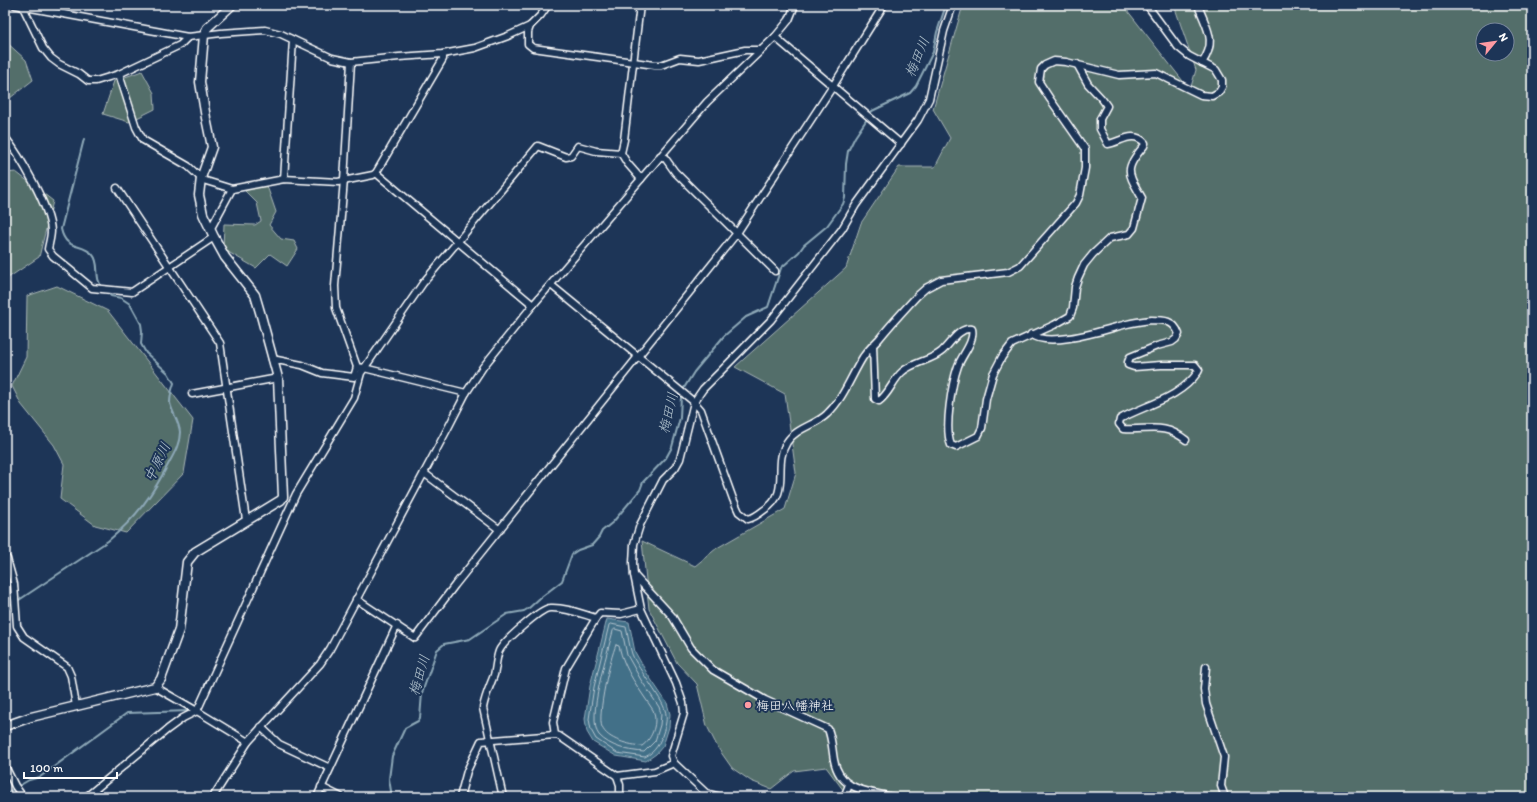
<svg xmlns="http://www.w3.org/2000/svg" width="1537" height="802" font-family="Itim,'Klee One',sans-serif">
	<rect width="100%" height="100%" fill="#1d3557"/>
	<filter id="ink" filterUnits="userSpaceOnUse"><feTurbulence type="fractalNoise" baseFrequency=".025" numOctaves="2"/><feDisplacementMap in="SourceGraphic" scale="8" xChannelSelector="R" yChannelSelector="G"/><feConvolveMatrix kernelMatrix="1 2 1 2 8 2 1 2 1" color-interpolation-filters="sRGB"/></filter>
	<g filter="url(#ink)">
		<g fill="#536e6b" stroke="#a9b6b5" fill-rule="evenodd">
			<path d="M 963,5 L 1123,5 L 1190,90 L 1196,70 L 1174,5 L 1532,5 L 1532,797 L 850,797 L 844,791 L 826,767 L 794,771 L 771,789 L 751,781 L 732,768 L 718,748 L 707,726 L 697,684 L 677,663 L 649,609 L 642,541 L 695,566 L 717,548 L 785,509 L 796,473 L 785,394 L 735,367 L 846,268 L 861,223 L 899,167 L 935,167 L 950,138 L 933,109 ZM 1483,30 L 1507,30 L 1507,54 L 1483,54 Z"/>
			<polygon points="5,41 26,60 33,80 5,102"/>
			<polygon points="142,71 154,93 155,109 129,122 103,114 114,81"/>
			<polygon points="16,172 53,201 39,257 5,280 5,173"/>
			<polygon points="267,186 276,212 269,225 281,239 294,241 298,249 287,266 270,254 256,268 223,249 224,224 255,225 261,221 257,203 245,191 255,187"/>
			<polygon points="57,286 108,311 193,420 184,473 126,533 95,525 60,499 64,464 54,445 21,404 12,386 26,357 27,296"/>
		</g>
		<polygon fill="#436f88" stroke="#8ea9b8" points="607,619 629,622 635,652 648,675 667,703 670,714 669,727 663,746 656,754 646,761 616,756 593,742 587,732 585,719 590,686"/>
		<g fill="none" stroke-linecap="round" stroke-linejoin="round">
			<g stroke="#b4c5cf" stroke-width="1">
				<path d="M 611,624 L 626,627 C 628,635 629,645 632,654 C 638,670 666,702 666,715 C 667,721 665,727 663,733 C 660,743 655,752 645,757 L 617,753 L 596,739 L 591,730 L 589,719 L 594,687 L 609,625 Z"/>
				<path d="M 615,629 L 622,631 L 627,655 L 641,680 L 659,707 L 661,714 L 660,725 L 655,741 L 644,752 C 629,751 610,747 599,735 C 586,719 608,651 613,631 Z"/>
				<path d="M 616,645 L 619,646 C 624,670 640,690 653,710 C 658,722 653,738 642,746 C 630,745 607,740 602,727 C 597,715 610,658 616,645 Z"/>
			</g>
			<g stroke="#8ea9b8" stroke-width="2">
				<path d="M 84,139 L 61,229 C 66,252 82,242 93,255 C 101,264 93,278 103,288"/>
				<path d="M 5,603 L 13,604 L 108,541 C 137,517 153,494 170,461 C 175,452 180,443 180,432 C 179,421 172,413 170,403 C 170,397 173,386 174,383 L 168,373 L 146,353 L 141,344 L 142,331 L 141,324 L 130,304 L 121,298 L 111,296 L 106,291"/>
				<polyline points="5,794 29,780 40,777 127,713 190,711"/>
				<polyline points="392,797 389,779 392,756 405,728 418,721 420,718 422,693 437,650 444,644 470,639 507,614 524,611 529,608 540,598 562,581 572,554 578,550 592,545 599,537 602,531 613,522 640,490 643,482 666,458 672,447 680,418 681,396 684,388 694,372 724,336 746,317 768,307 781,268 799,252 804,245 827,226 843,204 845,198 846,164 848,151 855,137 865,122 872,111 910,93 916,86 933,52 937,32 946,5"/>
			</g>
			<g stroke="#fff" stroke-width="9">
				<g id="street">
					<polyline points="15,5 188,37 221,33 265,30 281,34 332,58 351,62 399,57 443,54 475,48 508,36 530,26 541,15 548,5"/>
					<polyline points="640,5 624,140 621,153 627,163 641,179"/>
					<path d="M 1198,5 C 1206,28 1218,40 1202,63"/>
					<polyline points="23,7 43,48 51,58 59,64 79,74 88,81 96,81 119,74 180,45 188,37"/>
					<polyline points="530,26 528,32 528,44 533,48 655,65 661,65 680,58 699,60 745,50 760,50"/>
					<polyline points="775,37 901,144"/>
					<polyline points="351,62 344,180 335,286 336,308 357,367"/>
					<polyline points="119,74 136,127 143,140 188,166 203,180 232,189 284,179 338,182 373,175 376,173 443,59 443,54"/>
					<path d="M 5,137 C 20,156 50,207 51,231 C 51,237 49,243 48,249 L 53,256 L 92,288 L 132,292 L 214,237"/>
					<polyline points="660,156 665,158 675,172 775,271"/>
					<polyline points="376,173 533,305"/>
					<polyline points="284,179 293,40"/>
					<polyline points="117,188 220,343 246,520"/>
					<polyline points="211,228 232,189"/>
					<path d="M 551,285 L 694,402 L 701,410 L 733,499 L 739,512 L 748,519 C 754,518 759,514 764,510 C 792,493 772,465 787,442 C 796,428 816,425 827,414 C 844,398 851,376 863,357 C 867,351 873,345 879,339 C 891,324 904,310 917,296 L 926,288 L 941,280 L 1008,272 L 1020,266 L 1076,203 L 1080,195 L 1085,168 L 1085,149 L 1050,99 L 1039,82 L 1041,69 L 1045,65 L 1054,61 L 1066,62 L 1119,75 L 1156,73 L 1201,95 L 1212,96 L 1219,92 L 1222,87 L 1222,80 L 1216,70 L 1189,56 L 1178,47 L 1147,5"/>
					<path d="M 1031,334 C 1048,349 1107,329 1127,324 C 1135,322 1143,321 1151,320 C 1164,320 1174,320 1179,334 L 1176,339 L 1172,342 L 1157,346 L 1130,357 L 1128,362 L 1128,365 L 1134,367 L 1161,365 L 1195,365 L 1199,370 L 1198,372 C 1179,399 1147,404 1120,419 L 1119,424 L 1123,429 C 1149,431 1163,422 1186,440"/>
					<path d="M 873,345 L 875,399 L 879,401 C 889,394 893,380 902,372 C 913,362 930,361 941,352 C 950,345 958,327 972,329 C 975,341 962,355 958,366 C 952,383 944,428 951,445 L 956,447 L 978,436 L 982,428 L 986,399 L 993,374 L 1002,357 L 1012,344 L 1054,325 L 1070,316 L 1073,308 L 1075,287 L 1078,278 L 1084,265 L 1093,254 L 1110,238 L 1129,234 L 1134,228 L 1142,198 C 1128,173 1123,170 1144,146 L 1145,143 C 1133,130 1121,142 1108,144 L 1100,129 L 1100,119 L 1107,106 L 1102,99 L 1088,84 L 1077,64"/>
					<polyline points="272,359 302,365 322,373 354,377 357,367 364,368 466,393"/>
					<polyline points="192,394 278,378"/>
					<polyline points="424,473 500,530"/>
					<polyline points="5,556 7,559 14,584 17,626 24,637 67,667 71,676 76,706"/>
					<path d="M 634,575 L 672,616 L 691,648 L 713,670 L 765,700 L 828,729 C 832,739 832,749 834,760 C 840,791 867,791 892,797"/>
					<polyline points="356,599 415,638 455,585 737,233 833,86 884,5"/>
					<polyline points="1206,667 1204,689 1206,704 1224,757 1221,786 1225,797"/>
					<polyline points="155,687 197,711 248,742"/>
					<polyline points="261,727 279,744 330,768"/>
					<polyline points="555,735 553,722 566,668 596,618 600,613 621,614 641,609"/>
					<polyline points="5,766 15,786 23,797"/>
					<polyline points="617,776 655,771 674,763"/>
					<polyline points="321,787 341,797"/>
					<polyline points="86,797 168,729 183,718 197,711 296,494 354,398 361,373 423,283 538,146 566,157 571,156 578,146 596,151 621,153"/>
					<polyline points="213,797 248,742 320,664 330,649 448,428 466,393 483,367 533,305 707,102 775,37 789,20 795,5"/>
					<polyline points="317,797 397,625"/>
					<polyline points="460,797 467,771 481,741 555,735 559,736 617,776 620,785 620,797"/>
					<path d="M 503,797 L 483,708 C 485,696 490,686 494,675 C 496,668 496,659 499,651 C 503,642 541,608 550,608 C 565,607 582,614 596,618"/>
					<polyline points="721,797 706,793 674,763 671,756 684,713 683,703 676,683 641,609 634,575 633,563 634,544 640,525 663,480 675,468 680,459 694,402 703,389 721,371 771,320 842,229 856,205 918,120 929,99 944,31 953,5"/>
					<polyline points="844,797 849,785"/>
				</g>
			</g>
			<g stroke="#fff" stroke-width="11">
				<polyline id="secondary" points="5,726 31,717 155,687 161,679 179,630 187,562 195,552 281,500 283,497 278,378 260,312 255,295 225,257 214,237 203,214 199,195 201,178 212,147 206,118 200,82 204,35 207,28 232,5"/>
			</g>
			<use href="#street" stroke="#1d3557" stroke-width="6"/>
			<use href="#secondary" stroke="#1d3557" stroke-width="8"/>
		</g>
	</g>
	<circle fill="#ff9aa2" stroke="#1d3557" stroke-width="1.5" cx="748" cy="705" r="4"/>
	<g text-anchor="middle" stroke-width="4" stroke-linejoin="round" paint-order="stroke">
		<g font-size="13" fill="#fff" stroke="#1d3557" text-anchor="start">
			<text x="756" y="710">梅田八幡神社</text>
		</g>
		<g font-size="14" font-style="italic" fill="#b4c5cf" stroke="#1d3557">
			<text transform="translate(917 57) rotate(-67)" y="5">梅田川</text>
			<text transform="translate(668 413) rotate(-77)" y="5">梅田川</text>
			<text transform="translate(157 462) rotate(-64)" y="5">中原川</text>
			<text transform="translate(419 675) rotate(-74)" y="5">梅田川</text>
		</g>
	</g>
	<rect width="1537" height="802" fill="none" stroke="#1d3557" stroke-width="20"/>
	<rect x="10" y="10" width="1517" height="782" fill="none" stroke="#fff" stroke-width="1.5" filter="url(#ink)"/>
	<g transform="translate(1495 42) rotate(61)"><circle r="19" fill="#1d3557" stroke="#77869a"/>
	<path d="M0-3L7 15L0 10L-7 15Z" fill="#ff9aa2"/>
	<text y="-6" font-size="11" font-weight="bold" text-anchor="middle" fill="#ffffff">N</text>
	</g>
	<path d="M24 772v6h93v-6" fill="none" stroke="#ffffff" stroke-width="2"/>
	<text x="30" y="772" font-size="12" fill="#ffffff" stroke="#1d3557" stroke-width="3" paint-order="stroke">100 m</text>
</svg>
